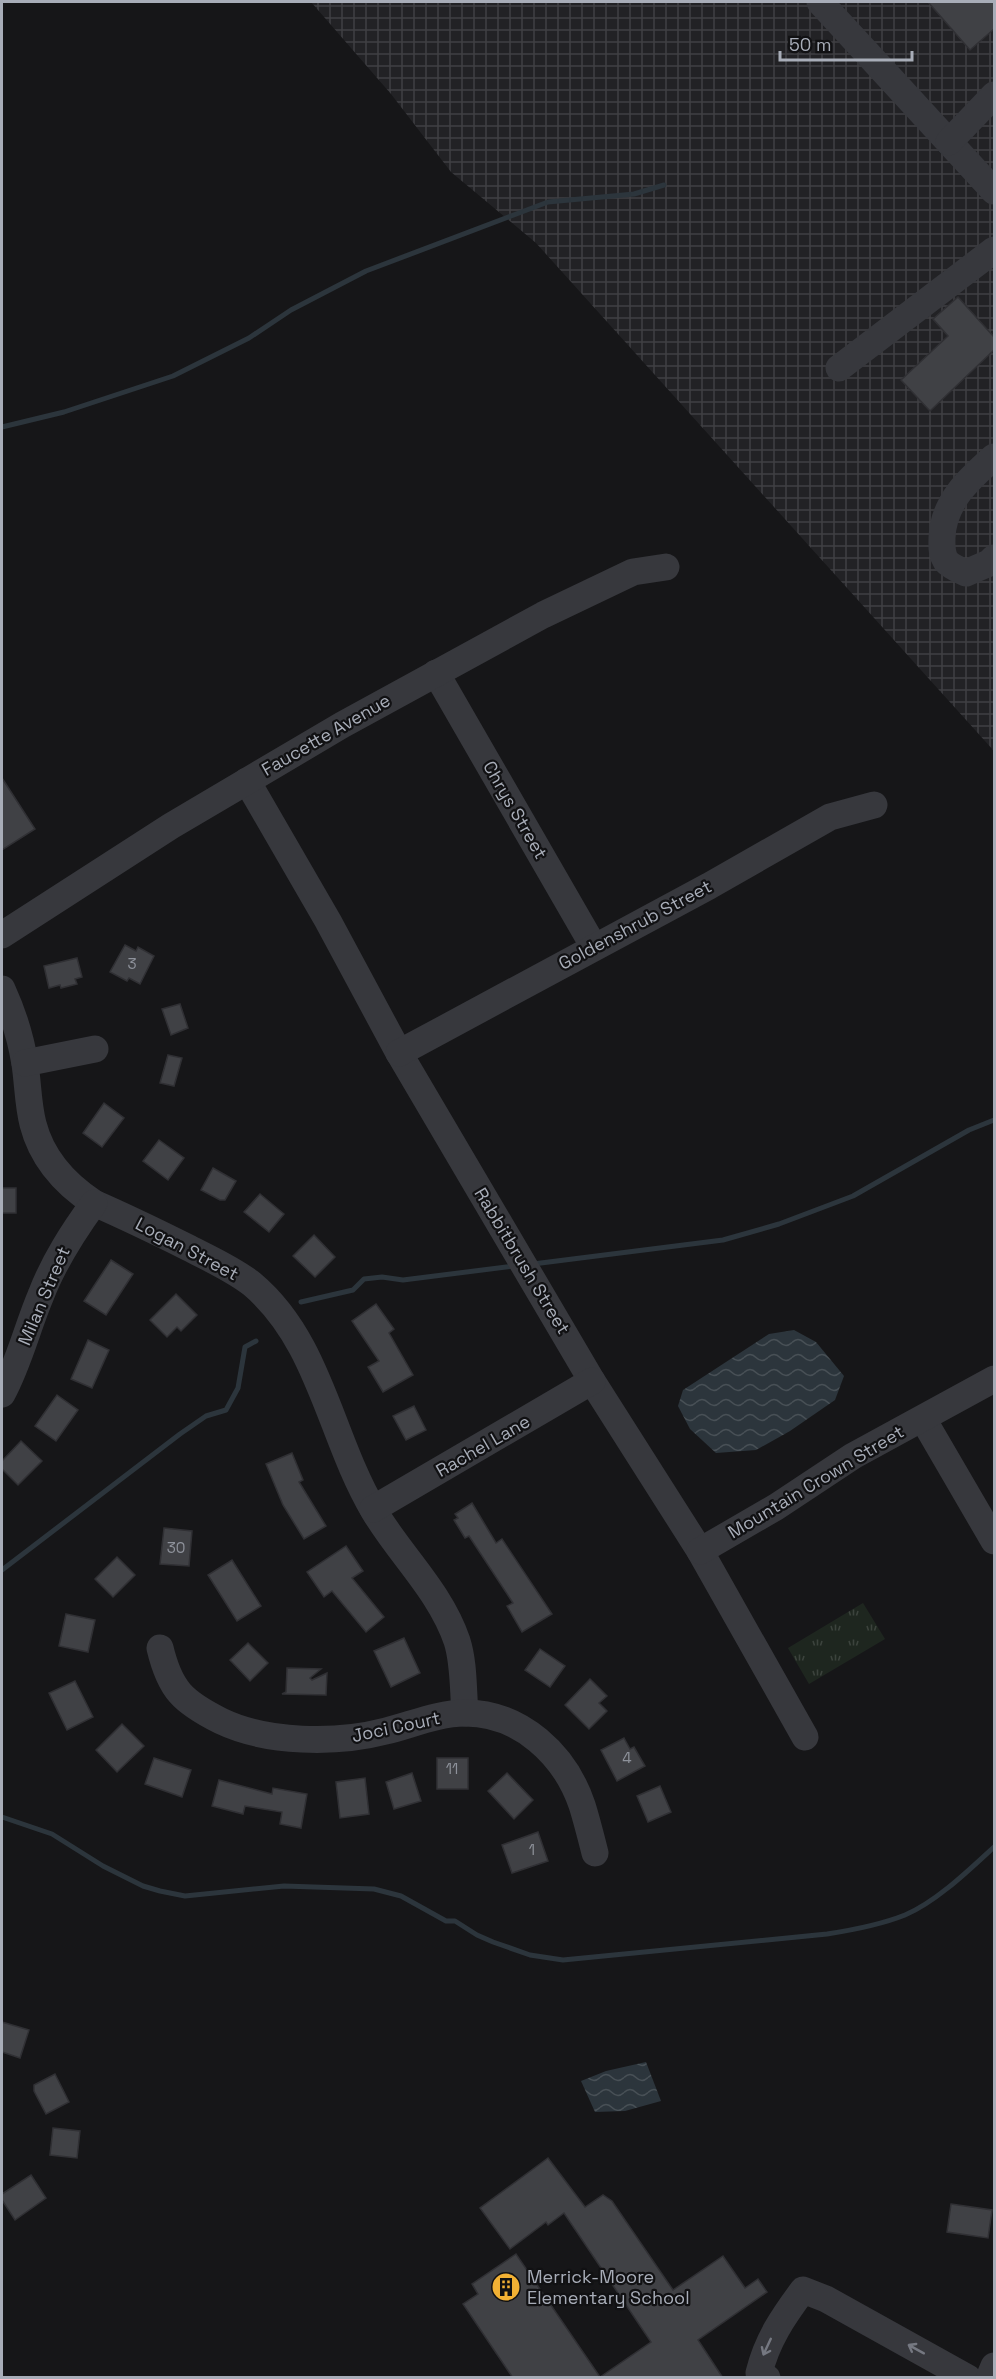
<svg xmlns="http://www.w3.org/2000/svg" width="996" height="2379" font-family="'Space Grotesk',sans-serif">
	<defs>
		<pattern id="industrial-grid" width="8" height="8" patternUnits="userSpaceOnUse" patternTransform="scale(1.5)"><rect width="8" height="8" fill="#222225"/><path d="M0 4h8M4 0v8" fill="none" stroke="#3f3f43"/></pattern>
		<pattern id="grass-tufts" width="24" height="20" patternUnits="userSpaceOnUse" patternTransform="scale(1.5)"><rect width="24" height="20" fill="#1e261f"/><path d="M3 7l-1-3M5 7V3M7 7l1-3M15 17l-1-3M17 17v-4M19 17l1-3" fill="none" stroke="#3c433d"/></pattern>
		<pattern id="water-waves" width="16" height="10" patternUnits="userSpaceOnUse" patternTransform="scale(1.5)"><rect width="16" height="10" fill="#2c353c"/><path d="M0 5q4-4 8 0t8 0" fill="none" stroke="#485056"/></pattern>
	</defs>
	<rect width="100%" height="100%" fill="#161618"/>
	<polygon fill="url(#industrial-grid)" points="311,2 994,2 994,751 536,243 451,172 391,94"/>
	<polygon fill="url(#grass-tufts)" points="863,1603 885,1639 809,1684 788,1648"/>
	<g fill="url(#water-waves)">
		<polygon points="794,1330 816,1342 844,1376 835,1400 790,1431 756,1450 716,1453 690,1429 678,1406 683,1390 769,1334"/>
		<polygon points="646,2062 661,2101 625,2111 595,2112 581,2081 606,2071"/>
	</g>
	<g fill="none" stroke-linecap="round" stroke-linejoin="round">
		<g stroke="#2c353c" stroke-width="5">
			<polyline points="2,427 64,412 173,376 249,338 291,310 366,271 548,202 634,194 664,185"/>
			<polyline points="533,1264 723,1240 779,1224 853,1196 969,1130 994,1120"/>
			<polyline points="301,1302 353,1290 364,1279 382,1277 403,1280 514,1266"/>
			<polyline points="2,1570 180,1434 206,1416 226,1410 238,1388 245,1347 256,1341"/>
			<path d="M 2,1817 L 52,1834 L 103,1866 L 143,1886 L 160,1891 L 185,1896 L 284,1886 L 374,1889 L 401,1896 L 446,1921 L 455,1921 L 477,1935 L 493,1942 L 530,1955 L 563,1960 L 827,1934 C 853,1930 880,1925 905,1915 C 936,1902 969,1870 994,1847"/>
		</g>
	</g>
	<g fill="#404145" stroke="#303034" stroke-width="1.5">
		<polygon points="928,2 994,2 994,29 970,50"/>
		<polygon points="958,297 994,337 994,350 930,411 901,380 948,336 933,319"/>
		<polygon points="2,778 35,829 2,850"/>
		<polygon points="125,945 136,951 138,947 154,956 140,984 129,978 127,981 110,972"/>
		<polygon points="77,958 82,977 75,979 77,984 61,988 60,985 49,988 44,966"/>
		<polygon points="180,1004 188,1028 171,1035 162,1009"/>
		<polygon points="168,1055 182,1058 174,1086 160,1083"/>
		<polygon points="104,1103 124,1118 102,1147 83,1133"/>
		<polygon points="159,1140 184,1158 168,1180 143,1161"/>
		<polygon points="213,1168 236,1181 225,1200 220,1200 201,1190"/>
		<rect x="2" y="1188" width="14" height="25"/>
		<polygon points="260,1194 284,1214 269,1232 244,1212"/>
		<polygon points="314,1235 335,1257 315,1277 293,1256"/>
		<polygon points="111,1260 133,1274 106,1315 84,1301"/>
		<polygon points="176,1294 197,1315 181,1331 177,1327 167,1337 150,1320"/>
		<polygon points="376,1304 394,1329 389,1333 413,1375 383,1392 368,1367 379,1361 352,1321"/>
		<polygon points="88,1340 109,1350 92,1388 71,1379"/>
		<polygon points="57,1395 78,1410 56,1441 35,1426"/>
		<polygon points="414,1406 426,1430 406,1440 393,1416"/>
		<polygon points="21,1441 42,1461 18,1485 2,1469 2,1461"/>
		<polygon points="292,1453 303,1480 299,1482 326,1526 304,1539 283,1505 266,1464"/>
		<polygon points="472,1503 496,1543 502,1539 552,1614 522,1632 507,1606 513,1603 469,1536 465,1538 454,1520 458,1518 455,1514"/>
		<polygon points="164,1528 192,1531 189,1566 160,1564"/>
		<polygon points="346,1546 363,1571 352,1578 384,1617 366,1632 332,1591 324,1597 307,1572"/>
		<polygon points="117,1557 135,1575 113,1597 95,1579"/>
		<polygon points="232,1560 261,1606 237,1621 208,1575"/>
		<polygon points="66,1614 95,1620 88,1652 59,1646"/>
		<polygon points="404,1638 420,1673 391,1687 374,1651"/>
		<polygon points="248,1643 268,1663 250,1681 230,1660"/>
		<polygon points="540,1649 565,1666 550,1687 525,1670"/>
		<polygon points="287,1668 321,1669 310,1678 312,1680 327,1673 326,1695 282,1694 286,1692"/>
		<polygon points="590,1679 607,1696 599,1703 607,1711 589,1729 565,1705"/>
		<polygon points="75,1681 93,1717 67,1730 49,1693"/>
		<polygon points="122,1724 144,1746 117,1772 96,1750"/>
		<polygon points="624,1738 630,1749 634,1747 645,1766 617,1781 601,1750"/>
		<polygon points="154,1758 191,1770 182,1797 145,1784"/>
		<rect x="437" y="1758" width="31" height="31"/>
		<polygon points="412,1773 421,1801 394,1809 386,1782"/>
		<polygon points="507,1773 533,1800 514,1819 488,1791"/>
		<polygon points="365,1778 369,1814 340,1818 336,1782"/>
		<polygon points="219,1780 272,1794 273,1788 307,1794 301,1828 280,1824 282,1812 245,1806 243,1814 212,1806"/>
		<polygon points="660,1786 671,1812 648,1822 637,1796"/>
		<polygon points="538,1832 548,1861 512,1873 502,1845"/>
		<polygon points="2,2022 29,2030 20,2058 2,2052"/>
		<polygon points="55,2074 69,2102 46,2114 34,2091 34,2085"/>
		<polygon points="53,2128 80,2131 77,2158 50,2155"/>
		<polygon points="548,2158 585,2207 603,2195 612,2201 673,2290 723,2256 745,2288 758,2279 767,2292 698,2340 723,2378 513,2378 463,2304 478,2294 472,2284 516,2254 600,2377 651,2342 564,2213 548,2225 546,2222 510,2249 480,2208"/>
		<polygon points="31,2175 46,2198 15,2220 2,2200 2,2194"/>
		<polygon points="951,2204 992,2210 988,2238 947,2232"/>
	</g>
	<g fill="none" stroke-linecap="round" stroke-linejoin="round">
		<g stroke="#37383d" stroke-width="27">
			<polyline points="820,2 994,191"/>
			<polyline points="949,142 994,95"/>
			<polyline points="839,368 994,250"/>
			<path d="M 994,457 C 969,479 943,502 942,538 C 942,546 941,553 946,561 C 950,566 959,570 966,573 L 989,563 L 994,558"/>
			<polyline points="436,673 594,947"/>
			<polyline points="247,781 328,921 399,1053 592,1381 700,1551 805,1737"/>
			<polyline points="2,935 171,826 342,725 543,615 633,572 666,567"/>
			<path d="M 2,989 C 13,1013 21,1039 25,1064 C 28,1084 28,1105 33,1124 C 42,1159 65,1184 94,1203 C 126,1217 157,1232 189,1248 C 210,1259 233,1269 252,1284 C 320,1341 330,1437 374,1511 C 400,1555 440,1591 457,1641 C 464,1663 463,1689 465,1713"/>
			<polyline points="399,1053 709,886 830,817 874,805"/>
			<polyline points="25,1063 95,1049"/>
			<path d="M 2,1394 C 19,1363 27,1328 41,1295 C 54,1261 73,1232 94,1203"/>
			<polyline points="923,1419 994,1541"/>
			<polyline points="373,1509 592,1381"/>
			<polyline points="700,1551 776,1507 853,1456 994,1379"/>
			<path d="M 160,1648 C 170,1690 183,1702 221,1721 C 267,1743 336,1744 386,1731 C 411,1725 438,1713 465,1713 C 521,1713 565,1755 582,1805 C 587,1821 591,1837 595,1853"/>
			<path d="M 767,2378 L 759,2373 C 767,2340 783,2317 803,2290 L 826,2299 L 968,2378"/>
			<polyline points="989,2378 994,2366"/>
		</g>
	</g>
	<defs><path id="oneway-shaft" d="M-6 0H5M1.5-3L5.5 0L1.5 3" fill="none" stroke-width="1.6" stroke-linecap="round" stroke-linejoin="round" transform="scale(1.5)"/></defs>
	<g stroke="#757881">
		<use href="#oneway-shaft" transform="translate(767 2347) rotate(115)"/>
		<use href="#oneway-shaft" transform="translate(916 2349) rotate(-151)"/>
	</g>
	<defs>
		<g id="building-disc" transform="scale(1.5)"><circle r="9.5" fill="#f2b134" stroke="#111113"/><path d="M-4-6H4V6H1V3H-1V6H-4ZM-2.5-4.3h1.7v1.8h-1.7ZM.8-4.3h1.7v1.8H.8ZM-2.5-1h1.7V.8h-1.7ZM.8-1h1.7V.8H.8Z" fill="#111"/></g>
	</defs>
	<g fill-rule="evenodd">
		<use href="#building-disc" x="506" y="2287"/>
	</g>
	<g text-anchor="middle" stroke-width="4.5" stroke-linejoin="round" paint-order="stroke">
		<g font-size="15" fill="#8e929b">
			<text x="132" y="969">3</text>
			<text x="176" y="1553">30</text>
			<text x="627" y="1763">4</text>
			<text x="452" y="1774">11</text>
			<text x="532" y="1855">1</text>
		</g>
		<g font-size="18" fill="#a8adb8" stroke="#111113">
			<text transform="translate(326 735) rotate(-30)" y="6">Faucette Avenue</text>
			<text transform="translate(515 810) rotate(60)" y="6">Chrys Street</text>
			<text transform="translate(635 925) rotate(-28)" y="6">Goldenshrub Street</text>
			<text transform="translate(187 1249) rotate(28)" y="6">Logan Street</text>
			<text transform="translate(522 1261) rotate(59)" y="6">Rabbitbrush Street</text>
			<text transform="translate(44 1296) rotate(-67)" y="6">Milan Street</text>
			<text transform="translate(483 1446) rotate(-30)" y="6">Rachel Lane</text>
			<text transform="translate(816 1482) rotate(-31)" y="6">Mountain Crown Street</text>
			<text transform="translate(396 1727) rotate(-12)" y="6">Joci Court</text>
		</g>
		<g font-size="18" fill="#a8adb8" stroke="#111113" text-anchor="start">
			<text x="527" y="2283">Merrick-Moore<tspan x="527" dy="21">Elementary School</tspan></text>
		</g>
	</g>
	<rect width="996" height="2379" fill="none" stroke="#a8adb8" stroke-width="6"/>
	<path d="M780 51v9h132v-9" fill="none" stroke="#a8adb8" stroke-width="3"/>
	<text x="789" y="51" font-size="18" fill="#a8adb8" stroke="#111113" stroke-width="4.5" paint-order="stroke">50 m</text>
</svg>
